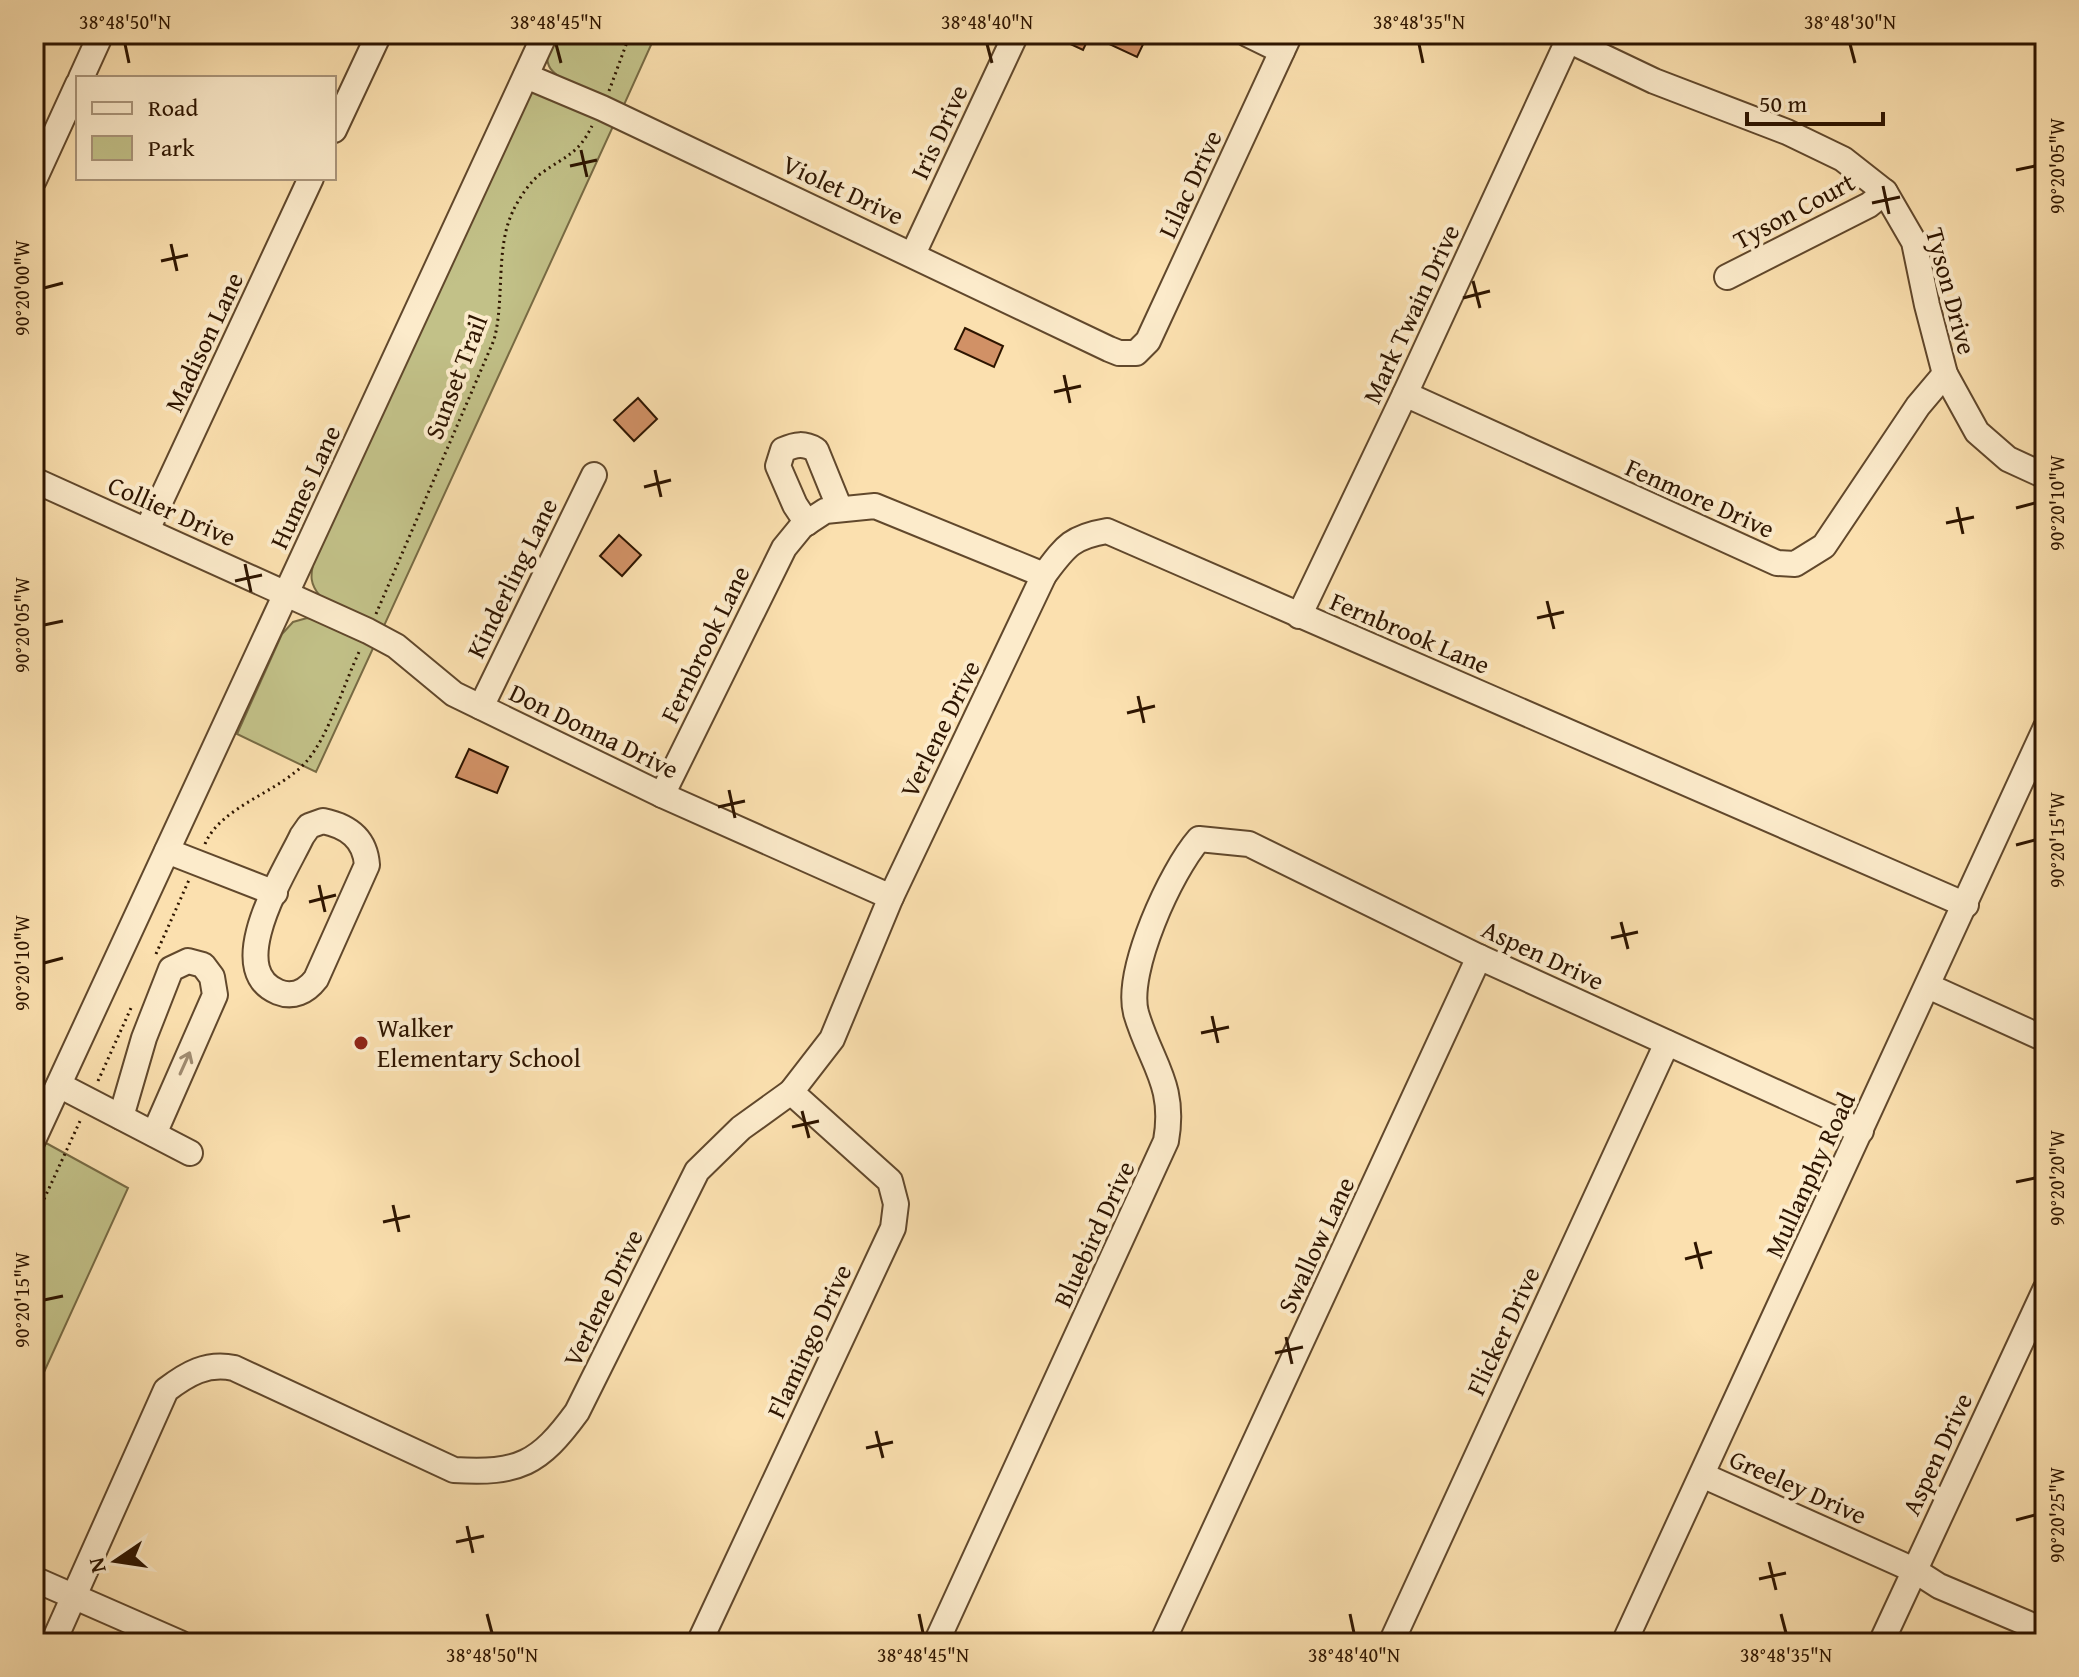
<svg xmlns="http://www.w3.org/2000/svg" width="2079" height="1677" font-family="'Gentium Book Plus',serif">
	<rect width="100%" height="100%" fill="#fbe0af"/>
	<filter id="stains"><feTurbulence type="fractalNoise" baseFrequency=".0025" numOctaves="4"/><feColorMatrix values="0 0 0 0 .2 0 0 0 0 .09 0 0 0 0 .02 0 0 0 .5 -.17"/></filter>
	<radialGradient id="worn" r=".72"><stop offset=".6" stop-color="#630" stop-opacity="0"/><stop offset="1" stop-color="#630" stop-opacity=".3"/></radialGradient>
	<g fill="#c2c188" stroke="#786b44" stroke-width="2">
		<path d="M 554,34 L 656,34 L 623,107 C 606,99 556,82 549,66 C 544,55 550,44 554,34 Z"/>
		<path d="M 544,91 L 615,122 L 383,628 L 320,596 C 310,584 310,576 314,561 L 530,93 Z"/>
		<polygon points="307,618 319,619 375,644 316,772 237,734 282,634 293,622"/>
		<polygon points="46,1143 128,1188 34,1394 34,1169"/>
	</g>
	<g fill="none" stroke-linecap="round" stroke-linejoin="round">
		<polyline stroke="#727a67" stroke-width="5" points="2041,1604 2045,1594"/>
	</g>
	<g fill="#d19166" stroke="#2e1500" stroke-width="2">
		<polygon points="1049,34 1148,34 1137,57 1090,35 1083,50"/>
		<polygon points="965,328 1003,346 994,367 955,349"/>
		<polygon points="638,398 657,419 634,441 614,420"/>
		<polygon points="619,535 641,555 622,576 600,556"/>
		<polygon points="469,749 508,767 497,793 456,777"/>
	</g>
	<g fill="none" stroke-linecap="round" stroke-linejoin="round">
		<g stroke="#61482c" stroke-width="28">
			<g id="minor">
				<polyline points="1247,34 1282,51"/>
				<polyline points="1568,40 1654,81 1787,132 1843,159 1885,192 1914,242 1927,305 1945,374 1977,432 2008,459 2045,476"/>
				<polyline points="526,76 602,108 1109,349 1119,353 1136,353 1148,341 1290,34"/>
				<polyline points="81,78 101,34"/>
				<polyline points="334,130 379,34"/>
				<polyline points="34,180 78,84"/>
				<polyline points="913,254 1016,34"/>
				<polyline points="1727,277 1869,205 1885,192"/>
				<polyline points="1405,394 1777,563 1795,564 1824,546 1918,406 1945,374"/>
				<polyline points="34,480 368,631 396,646 454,694 662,795 891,897"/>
				<path d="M 807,523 L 795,505 L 778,466 L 783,450 C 796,444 804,443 816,450 L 840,509"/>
				<polyline points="147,530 311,178"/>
				<polyline points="1299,616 1405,394 1571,34"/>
				<polyline points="481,707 594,475"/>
				<polyline points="662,795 784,548 802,526 825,511 875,506 1044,575"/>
				<path d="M 323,821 C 347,826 365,838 367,865 L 316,979 C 306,992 293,998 278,992 C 222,969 286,870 302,836 L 309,826 Z"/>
				<polyline points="167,851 275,893"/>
				<polyline points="1928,986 2045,1039"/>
				<polyline points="59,1085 190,1153"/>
				<polyline points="121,1117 144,1038 171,969 188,961 203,965 212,977 215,995 154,1134"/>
				<polyline points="34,1138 545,34"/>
				<polyline points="1702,1475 1914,1570 1939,1586 2045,1631"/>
				<polyline points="34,1579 180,1643"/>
				<path d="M 53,1643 L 166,1390 C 187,1374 207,1362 234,1368 L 454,1470 C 519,1474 539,1464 577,1412 L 697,1171 L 741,1128 L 791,1092 L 832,1039 L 891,897 L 1044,575 C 1065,547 1071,537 1107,531 L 1966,905"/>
				<polyline points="699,1643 893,1228 896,1204 890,1181 791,1092"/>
				<path d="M 936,1643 L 1166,1141 C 1176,1084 1151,1064 1136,1013 C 1125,971 1171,871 1199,839 L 1249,844 L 1479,957 L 1861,1131"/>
				<polyline points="1162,1643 1479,957"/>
				<polyline points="1391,1643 1667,1043"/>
				<polyline points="1624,1643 2045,729"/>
				<polyline points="1881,1643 2045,1290"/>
			</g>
		</g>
		<g stroke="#2e1500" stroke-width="3" stroke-dasharray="2 4" stroke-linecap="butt">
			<polyline points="609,91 630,34"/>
			<path d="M 376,614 L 494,340 C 505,299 495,248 513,211 C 519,198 531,180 543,172 C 566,156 579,153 592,126"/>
			<path d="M 205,844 C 221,806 278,793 306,762 C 329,736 344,683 360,650"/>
			<polyline points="156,954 189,880"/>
			<polyline points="98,1081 131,1008"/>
			<polyline points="34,1221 80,1121"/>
		</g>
		<use href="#minor" stroke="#fcebcb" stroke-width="24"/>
	</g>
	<defs><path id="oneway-shaft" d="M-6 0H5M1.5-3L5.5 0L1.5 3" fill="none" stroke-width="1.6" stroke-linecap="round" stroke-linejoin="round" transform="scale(2)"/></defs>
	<use stroke="#9f8b70" href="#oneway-shaft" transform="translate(185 1063) rotate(-66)"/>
	<path fill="none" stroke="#2e1500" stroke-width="3" d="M 125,44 L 129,63M 556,44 L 561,63M 987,44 L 992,63M 1419,44 L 1423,63M 1850,44 L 1855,63M 581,150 L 587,177M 570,166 L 597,160M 2016,170 L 2035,166M 1883,186 L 1889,214M 1872,203 L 1900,197M 171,244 L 177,271M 161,261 L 188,255M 1473,281 L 1480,308M 44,288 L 63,283M 1463,298 L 1490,291M 1064,375 L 1070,403M 1054,392 L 1081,386M 655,470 L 661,497M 644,487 L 671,480M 1957,507 L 1963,534M 2016,508 L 2035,503M 1946,523 L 1974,517M 245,564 L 251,592M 235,581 L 262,575M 1547,601 L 1554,629M 1537,618 L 1564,612M 44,625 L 63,621M 1138,696 L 1144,723M 1127,713 L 1155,706M 729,790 L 735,818M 718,807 L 745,801M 2016,845 L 2035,840M 319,885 L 325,912M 309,902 L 336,895M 1621,922 L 1628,949M 1611,938 L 1638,932M 44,963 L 63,958M 1212,1016 L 1218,1043M 1201,1033 L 1229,1027M 802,1111 L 809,1138M 792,1127 L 819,1121M 2016,1182 L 2035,1178M 393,1205 L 399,1232M 383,1222 L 410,1216M 1695,1242 L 1702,1269M 1685,1259 L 1712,1252M 44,1300 L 63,1296M 1286,1337 L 1292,1364M 1275,1353 L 1303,1347M 876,1431 L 883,1458M 866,1448 L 893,1442M 2016,1520 L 2035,1515M 467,1526 L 473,1553M 456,1542 L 484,1536M 1769,1562 L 1776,1590M 1759,1579 L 1786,1573M 487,1614 L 492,1633M 919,1614 L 923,1633M 1350,1614 L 1354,1633M 1781,1614 L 1786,1633"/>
	<circle fill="#8f2418" stroke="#fcebcb" stroke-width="3" cx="361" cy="1043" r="8"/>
	<g text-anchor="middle" stroke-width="8" stroke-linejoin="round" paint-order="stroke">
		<g font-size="26" fill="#2e1500" stroke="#fcebcb">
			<text transform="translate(939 132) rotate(-65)" y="9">Iris Drive</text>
			<text transform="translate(1190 184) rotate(-65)" y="9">Lilac Drive</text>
			<text transform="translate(843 190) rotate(25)" y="9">Violet Drive</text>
			<text transform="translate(1794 211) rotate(-28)" y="9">Tyson Court</text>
			<text transform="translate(1951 291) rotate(75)" y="9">Tyson Drive</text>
			<text transform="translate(1411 314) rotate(-65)" y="9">Mark Twain Drive</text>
			<text transform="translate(204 342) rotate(-65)" y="9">Madison Lane</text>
			<text transform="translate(456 377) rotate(-69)" y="9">Sunset Trail</text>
			<text transform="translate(305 487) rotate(-65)" y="9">Humes Lane</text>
			<text transform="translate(1700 498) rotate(24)" y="9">Fenmore Drive</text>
			<text transform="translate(172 511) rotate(24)" y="9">Collier Drive</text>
			<text transform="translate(512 578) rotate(-64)" y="9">Kinderling Lane</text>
			<text transform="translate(1410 633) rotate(23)" y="9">Fernbrook Lane</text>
			<text transform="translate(705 644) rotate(-64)" y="9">Fernbrook Lane</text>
			<text transform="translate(940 729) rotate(-64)" y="9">Verlene Drive</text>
			<text transform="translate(594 731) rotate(26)" y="9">Don Donna Drive</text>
			<text transform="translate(1543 955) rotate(25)" y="9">Aspen Drive</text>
			<text transform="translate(1810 1175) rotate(-65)" y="9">Mullanphy Road</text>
			<text transform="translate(1094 1234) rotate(-65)" y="9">Bluebird Drive</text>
			<text transform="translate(1316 1245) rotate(-65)" y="9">Swallow Lane</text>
			<text transform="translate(603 1298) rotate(-64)" y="9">Verlene Drive</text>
			<text transform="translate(1503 1331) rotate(-65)" y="9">Flicker Drive</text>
			<text transform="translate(809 1341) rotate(-65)" y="9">Flamingo Drive</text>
			<text transform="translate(1937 1454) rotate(-65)" y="9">Aspen Drive</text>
			<text transform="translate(1798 1487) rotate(24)" y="9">Greeley Drive</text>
		</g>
		<g font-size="26" fill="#2e1500" stroke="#fcebcb" text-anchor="start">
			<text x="377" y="1037">Walker<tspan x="377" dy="30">Elementary School</tspan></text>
		</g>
	</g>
	<rect width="2079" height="1677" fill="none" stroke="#fbe0af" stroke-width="88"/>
	<rect x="76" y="76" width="260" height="104" fill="#fcebcb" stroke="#aa957a" stroke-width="2"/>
	<rect x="92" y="102" width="40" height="12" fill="#fcebcb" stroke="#aa957a" stroke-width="2"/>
	<text x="148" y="116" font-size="24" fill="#2e1500">Road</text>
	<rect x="92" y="136" width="40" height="24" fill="#c2c188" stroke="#aa957a" stroke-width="2"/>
	<text x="148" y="156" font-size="24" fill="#2e1500">Park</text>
	<g transform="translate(116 1561) rotate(257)" stroke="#fcebcb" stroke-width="6" paint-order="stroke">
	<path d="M0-6L14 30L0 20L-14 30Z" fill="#2e1500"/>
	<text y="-12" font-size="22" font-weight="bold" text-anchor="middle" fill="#2e1500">N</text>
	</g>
	<path d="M1747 112v12h136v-12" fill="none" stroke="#2e1500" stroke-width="4"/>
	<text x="1759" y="112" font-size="24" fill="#2e1500" stroke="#fcebcb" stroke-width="6" paint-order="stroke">50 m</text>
	<rect x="44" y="44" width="1991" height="1589" fill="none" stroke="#2e1500" stroke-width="3"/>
	<g font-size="20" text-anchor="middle" fill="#2e1500">
		<text x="125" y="29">38°48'50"N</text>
		<text x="556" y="29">38°48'45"N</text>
		<text x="987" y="29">38°48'40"N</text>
		<text x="1419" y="29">38°48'35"N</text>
		<text x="1850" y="29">38°48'30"N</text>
		<text transform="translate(2057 166) rotate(-90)" y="7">90°20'05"W</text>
		<text transform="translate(22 288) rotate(-90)" y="7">90°20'00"W</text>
		<text transform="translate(2057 503) rotate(-90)" y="7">90°20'10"W</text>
		<text transform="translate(22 625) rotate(-90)" y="7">90°20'05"W</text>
		<text transform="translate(2057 840) rotate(-90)" y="7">90°20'15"W</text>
		<text transform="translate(22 963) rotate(-90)" y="7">90°20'10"W</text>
		<text transform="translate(2057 1178) rotate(-90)" y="7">90°20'20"W</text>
		<text transform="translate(22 1300) rotate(-90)" y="7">90°20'15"W</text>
		<text transform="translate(2057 1515) rotate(-90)" y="7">90°20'25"W</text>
		<text x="492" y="1662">38°48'50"N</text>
		<text x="923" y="1662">38°48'45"N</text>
		<text x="1354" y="1662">38°48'40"N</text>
		<text x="1786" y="1662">38°48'35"N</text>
	</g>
	<rect width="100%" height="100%" filter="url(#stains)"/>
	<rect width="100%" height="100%" fill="url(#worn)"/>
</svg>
